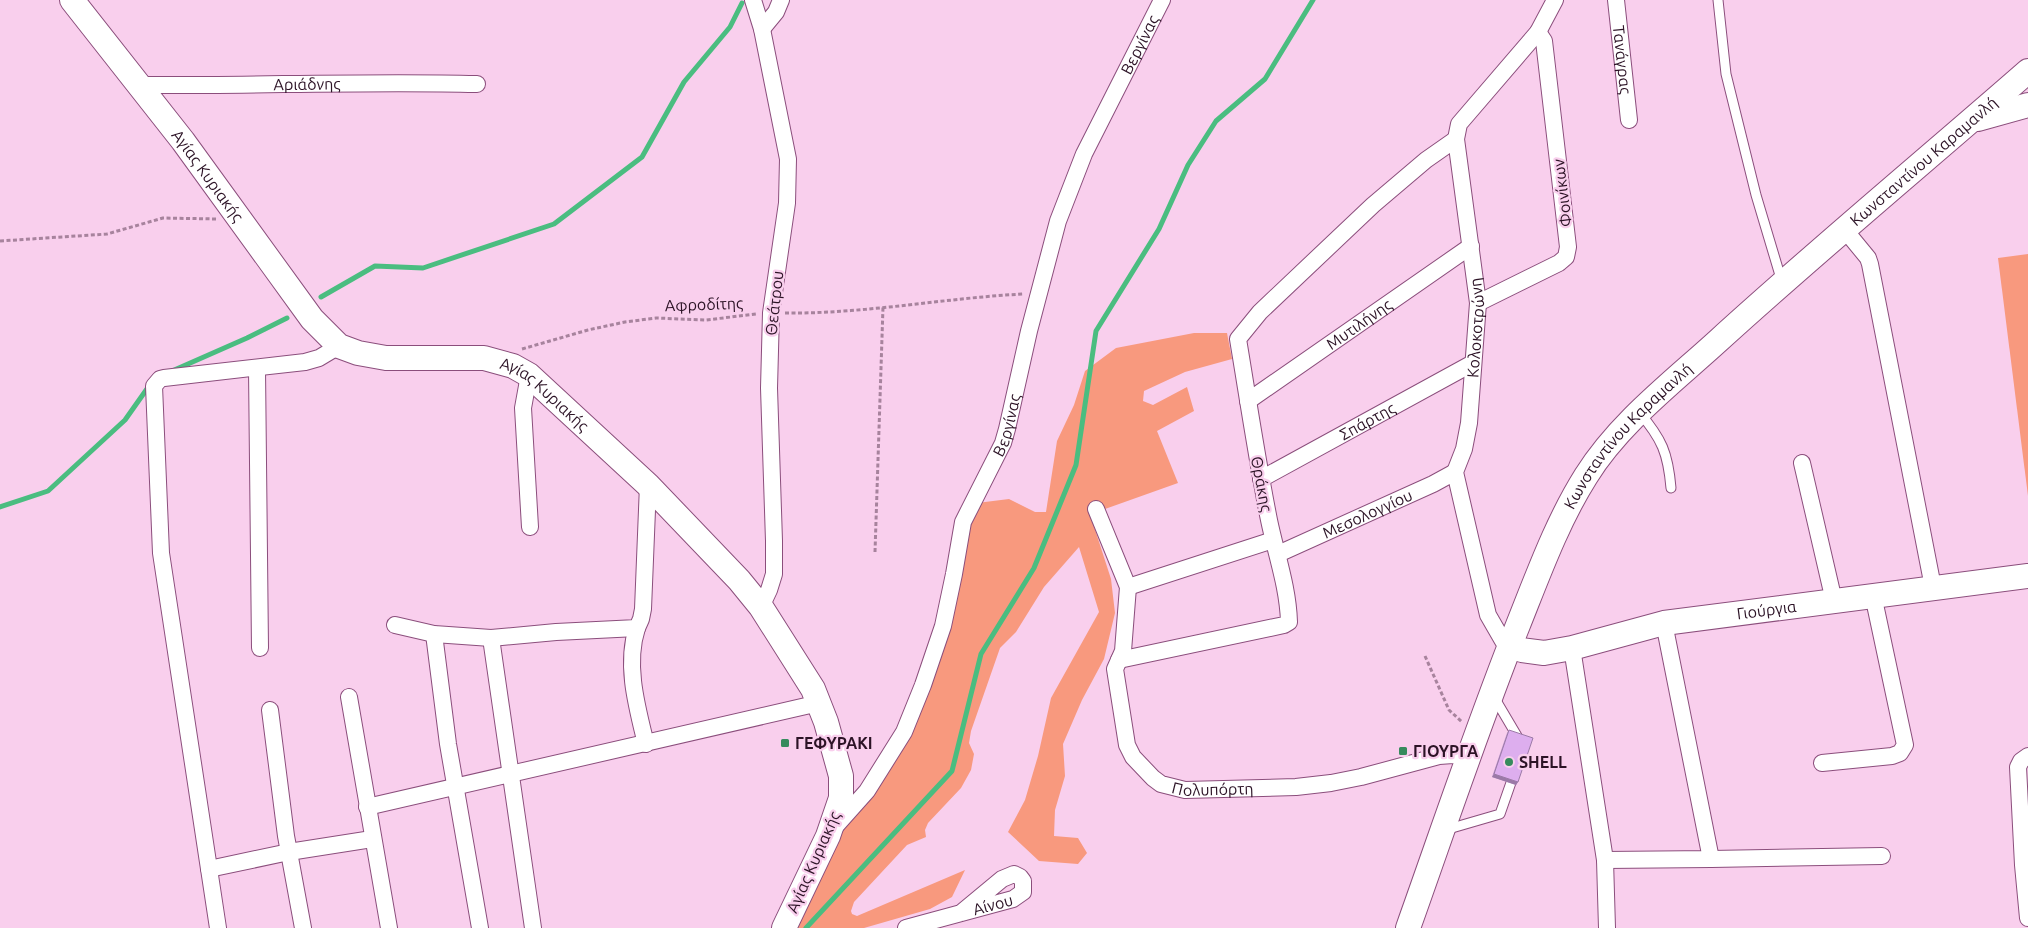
<svg xmlns="http://www.w3.org/2000/svg" width="2028" height="928" font-family="Ubuntu,sans-serif">
	<rect width="100%" height="100%" fill="#f9cfed"/>
	<g fill="#f8997e">
		<polygon points="2028,254 2028,496 1998,258"/>
		<polygon points="1194,333 1227,333 1232,359 1185,372 1144,391 1143,401 1153,405 1187,387 1194,411 1157,431 1178,483 1105,509 1091,517 1111,579 1115,613 1104,659 1082,700 1063,744 1065,776 1055,810 1054,836 1078,838 1087,853 1078,864 1039,861 1008,832 1025,800 1038,756 1051,698 1099,612 1079,547 1044,587 1016,632 1000,648 971,731 969,743 974,754 971,770 961,788 928,823 925,830 926,837 907,845 854,902 851,911 852,914 857,916 965,870 952,897 930,909 864,928 787,928 830,837 908,732 965,523 977,503 1009,499 1035,512 1046,512 1057,441 1074,405 1085,371 1116,348"/>
	</g>
	<g fill="none" stroke-linecap="round" stroke-linejoin="round">
		<g stroke="#4abd80" stroke-width="5">
			<polyline points="321,297 375,266 423,268 554,224 642,157 684,82 730,27 742,3"/>
			<polyline points="172,371 247,338 287,318"/>
			<polyline points="0,507 48,491 125,420 149,386"/>
			<polyline points="806,928 952,771 981,654 1034,568 1076,465 1096,331 1159,229 1188,165 1216,121 1265,79 1313,0"/>
		</g>
		<g stroke="#8b4e7c" stroke-width="11">
			<g id="lane">
				<polyline points="1718,0 1726,74 1756,195 1782,282"/>
				<path d="M 1639,412 C 1662,439 1668,453 1671,488"/>
				<polyline points="1494,697 1520,741"/>
				<polyline points="1445,830 1500,814 1514,774"/>
			</g>
		</g>
		<g stroke="#8b4e7c" stroke-width="18">
			<g id="street">
				<polyline points="753,0 762,29 788,159 787,203 771,313 769,388 774,541 774,574 769,590 761,607"/>
				<path id="s1" d="M 1616,0 L 1629,120"/>
				<polyline points="762,29 776,12 781,0"/>
				<path id="s2" d="M 137,85 C 251,86 364,81 477,84"/>
				<polyline points="1845,230 1868,258 1870,264 1933,587"/>
				<polyline points="1478,303 1559,263 1566,257 1568,247 1544,41 1538,32"/>
				<polyline points="257,369 260,648"/>
				<polyline points="529,375 523,408 530,527"/>
				<path id="s3" d="M 1248,401 L 1471,246"/>
				<polyline points="1802,463 1834,601"/>
				<path id="s4" d="M 1261,479 L 1473,363"/>
				<path id="s5" d="M 1096,509 L 1128,587 L 1123,651 L 1115,669 L 1127,745 L 1133,757 L 1153,778 L 1161,784 L 1185,790 L 1296,787 L 1331,783 L 1361,777 L 1439,756 L 1453,755 L 1468,758"/>
				<path id="s6" d="M 1278,554 L 1433,484 L 1455,472"/>
				<polyline points="1128,587 1273,540"/>
				<polyline points="395,625 434,634 491,638 556,632 637,628 641,619 643,609 648,485"/>
				<path d="M 637,628 C 625,665 637,707 646,744"/>
				<polyline points="434,634 448,744 480,928"/>
				<polyline points="491,638 533,928"/>
				<path id="s7" d="M 1510,646 L 1503,641 L 1488,615 L 1455,472 L 1464,449 L 1469,423 L 1478,303 L 1456,139 L 1459,124 L 1538,32 L 1555,0"/>
				<polyline points="1572,648 1605,860 1607,928"/>
				<path d="M 1119,660 L 1284,625 L 1289,622 C 1288,587 1276,554 1269,520 C 1257,460 1248,399 1238,339 L 1260,312 L 1373,205 L 1426,160 L 1456,139"/>
				<polyline points="349,697 389,928"/>
				<polyline points="270,710 286,836 303,928"/>
				<polyline points="2028,756 2021,761 2018,767 2023,865 2028,918"/>
				<polyline points="1822,763 1892,756 1900,753 1905,745 1873,595"/>
				<polyline points="367,807 819,703"/>
				<path id="s8" d="M 834,828 L 867,791 L 904,732 L 923,685 L 943,626 L 954,574 L 963,522 L 1003,443 L 1007,429 L 1029,331 L 1058,221 L 1084,154 L 1162,0"/>
				<polyline points="1711,859 1882,856"/>
				<polyline points="1605,860 1711,859 1664,623"/>
				<polyline points="209,869 289,852 372,839"/>
				<polyline points="218,928 161,553 154,386 160,379 164,378 305,362 319,358 339,346"/>
				<path id="s9" d="M 906,928 L 1013,899 L 1023,892 L 1023,881 L 1020,877 L 1014,874 L 1002,879 L 961,913"/>
			</g>
		</g>
		<g stroke="#8b4e7c" stroke-width="26">
			<g id="secondary">
				<path id="s10" d="M 72,0 L 183,141 L 312,319 L 339,346 L 358,353 L 386,358 L 484,358 L 513,366 L 529,375 L 648,485 L 739,580 L 761,607 L 813,689 L 826,722 L 841,776 L 841,798 L 828,836 L 784,928"/>
				<polyline points="1978,119 2028,105"/>
				<path id="s11" d="M 1510,646 L 1522,650 L 1544,653 L 1572,648 L 1664,623 L 2028,576"/>
				<path id="s12" d="M 1408,928 C 1444,827 1478,725 1518,625 C 1538,575 1557,522 1586,476 C 1619,423 1673,382 1719,340 C 1820,248 1925,161 2028,71"/>
			</g>
		</g>
		<g stroke="#a7839d" stroke-width="3" stroke-dasharray="4 2.5" stroke-linecap="butt">
			<polyline points="0,241 107,234 163,218 217,219"/>
			<path d="M 785,313 C 865,314 944,298 1023,294"/>
			<polyline points="522,349 588,330 625,322 656,318 706,320 756,314"/>
			<polyline points="875,552 883,307"/>
			<polyline points="1425,656 1449,710 1462,722"/>
		</g>
		<use href="#lane" stroke="#fff" stroke-width="9"/>
		<use href="#street" stroke="#fff" stroke-width="16"/>
		<use href="#secondary" stroke="#fff" stroke-width="24"/>
	</g>
	<polygon fill="#be96cd" points="1509,730 1518,782 1516,785 1492,777 1507,733"/>
	<polygon fill="#9b7aa7" points="1494,774 1518,782 1516,785 1492,777"/>
	<polygon fill="#ddaeee" stroke="#9b7aa7" points="1509,730 1533,738 1518,782 1494,774"/>
	<g fill="#368b5d" stroke="#f9cfed" stroke-width="2">
		<rect x="780" y="738" width="10" height="10" rx="2.5"/>
		<rect x="1398" y="746" width="10" height="10" rx="2.5"/>
		<circle cx="1509" cy="762" r="5"/>
	</g>
	<g text-anchor="middle" stroke-width="4.5" stroke-linejoin="round" paint-order="stroke">
		<g font-size="16" fill="#2c1326" stroke="#f9cfed">
			<text dy="6" stroke="none"><textPath href="#s8" startOffset="850">Βεργίνας</textPath></text>
			<text dy="6" stroke="none"><textPath href="#s1" startOffset="60">Τανάγρας</textPath></text>
			<text dy="6" stroke="none"><textPath href="#s2" startOffset="170">Αριάδνης</textPath></text>
			<text dy="6" stroke="none"><textPath href="#s12" startOffset="949">Κωνσταντίνου Καραμανλή</textPath></text>
			<text dy="6" stroke="none"><textPath href="#s10" startOffset="222">Αγίας Κυριακής</textPath></text>
			<text transform="translate(1562 193) rotate(-97)" y="6">Φοινίκων</text>
			<text transform="translate(774 303) rotate(-84)" y="6">Θεάτρου</text>
			<text transform="translate(704 304) rotate(-2)" y="6">Αφροδίτης</text>
			<text dy="6" stroke="none"><textPath href="#s3" startOffset="135">Μυτιλήνης</textPath></text>
			<text dy="6" stroke="none"><textPath href="#s7" startOffset="332">Κολοκοτρώνη</textPath></text>
			<text dy="6" stroke="none"><textPath href="#s10" startOffset="656">Αγίας Κυριακής</textPath></text>
			<text dy="6" stroke="none"><textPath href="#s4" startOffset="121">Σπάρτης</textPath></text>
			<text dy="6" stroke="none"><textPath href="#s8" startOffset="445">Βεργίνας</textPath></text>
			<text dy="6" stroke="none"><textPath href="#s12" startOffset="544">Κωνσταντίνου Καραμανλή</textPath></text>
			<text transform="translate(1262 484) rotate(79)" y="6">Θράκης</text>
			<text dy="6" stroke="none"><textPath href="#s6" startOffset="98">Μεσολογγίου</textPath></text>
			<text dy="6" stroke="none"><textPath href="#s11" startOffset="262">Γιούργια</textPath></text>
			<text dy="6" stroke="none"><textPath href="#s5" startOffset="350">Πολυπόρτη</textPath></text>
			<text transform="translate(813 862) rotate(-66)" y="6">Αγίας Κυριακής</text>
			<text dy="6" stroke="none"><textPath href="#s9" startOffset="90">Αίνου</textPath></text>
		</g>
		<g font-size="16" font-weight="bold" fill="#2c1326" stroke="#f9cfed" text-anchor="start">
			<text x="795" y="749">ΓΕΦΥΡΑΚΙ</text>
			<text x="1413" y="757">ΓΙΟΥΡΓΑ</text>
			<text x="1519" y="768">SHELL</text>
		</g>
	</g>
</svg>
